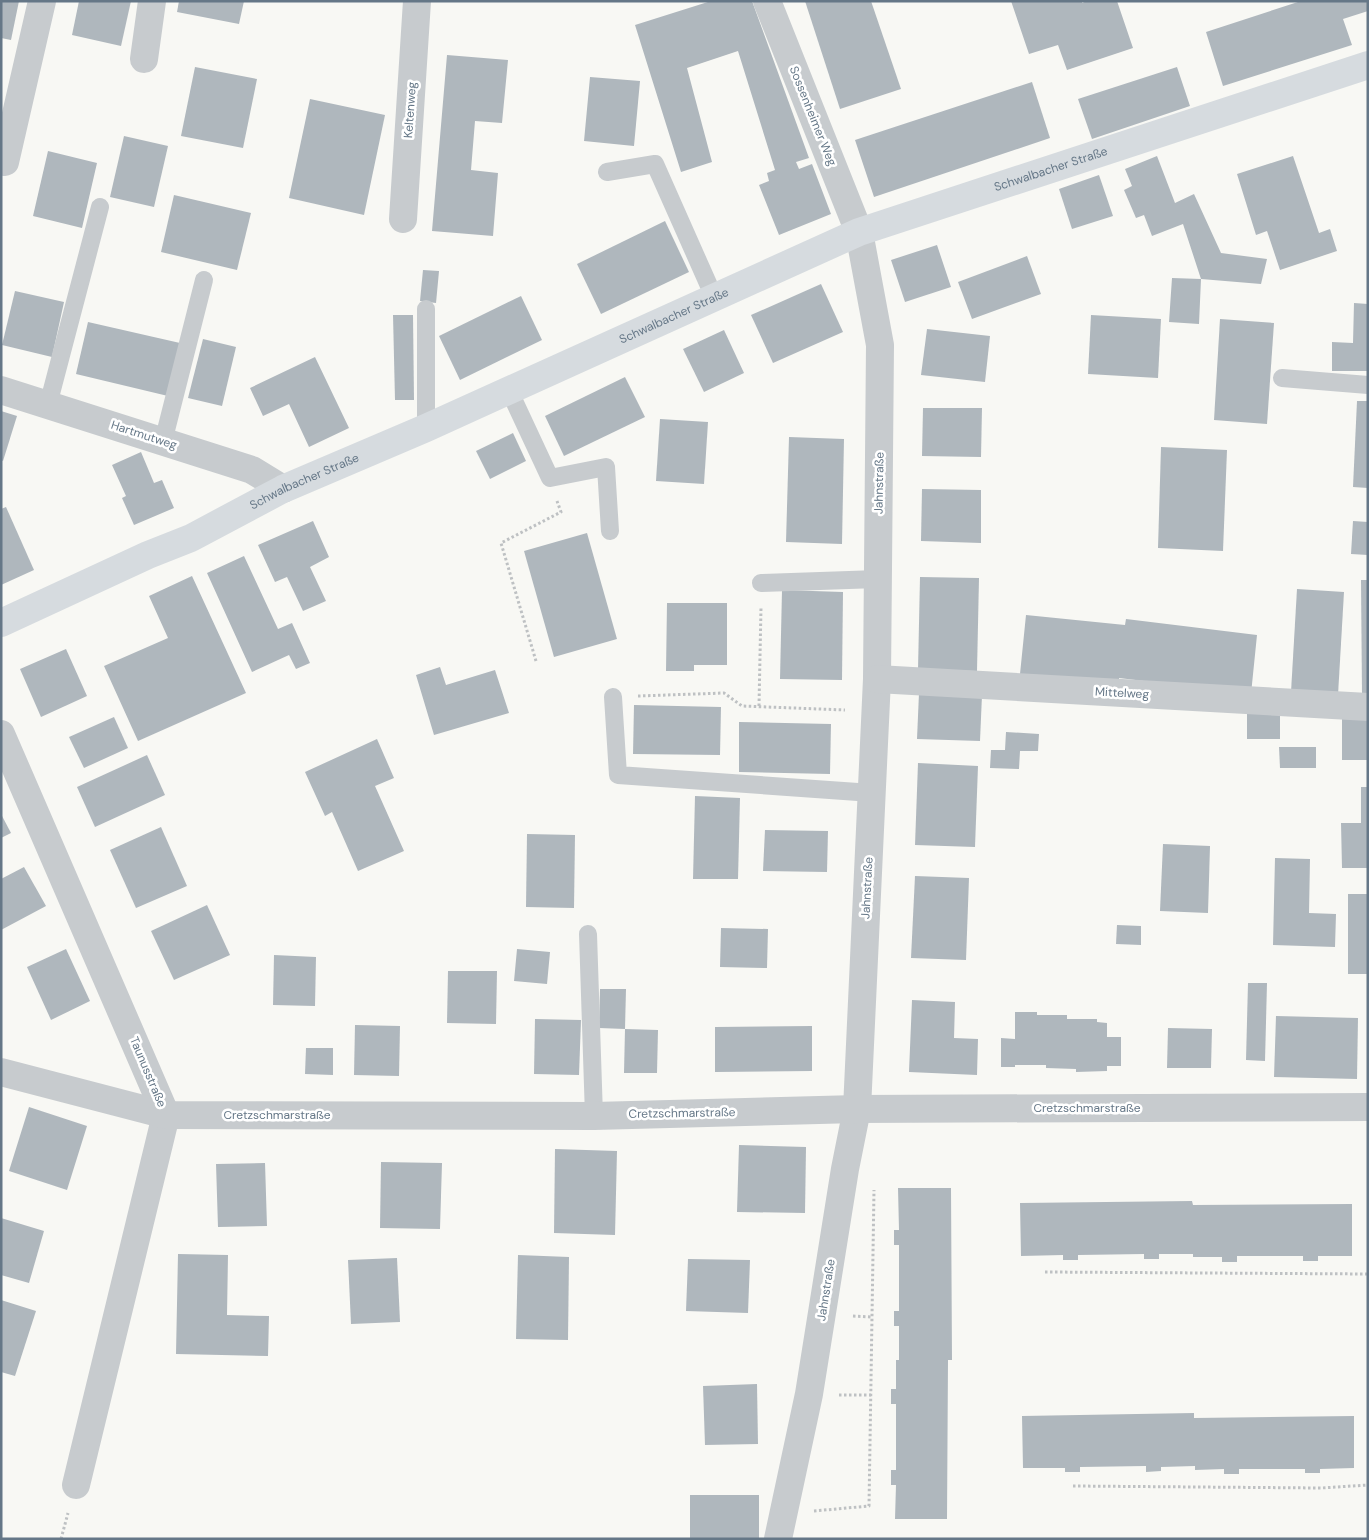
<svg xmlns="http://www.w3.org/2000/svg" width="1369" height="1540" font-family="'DM Sans',sans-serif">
	<rect width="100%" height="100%" fill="#f8f8f4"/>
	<g fill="#afb7bd">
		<polygon points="1,1 19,1 11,40 1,38"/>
		<polygon points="79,1 131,1 121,46 72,35"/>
		<polygon points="179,1 244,1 239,24 177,12"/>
		<polygon points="711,1 752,1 809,158 796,162 799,169 812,164 831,214 779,235 759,185 769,181 767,173 775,170 738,51 687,68 712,162 681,172 635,25"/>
		<polygon points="805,1 871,1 901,89 840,109"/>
		<polygon points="1011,1 1082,1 1082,3 1087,1 1117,1 1133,48 1067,70 1058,45 1029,54"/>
		<polygon points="1301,1 1368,1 1368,11 1343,19 1352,45 1223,86 1206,32"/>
		<polygon points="447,55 508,60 502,123 475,121 471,170 498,173 493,236 432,231"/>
		<polygon points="195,67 257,79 243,148 181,136"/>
		<polygon points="1177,67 1190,106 1092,139 1078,99"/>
		<polygon points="590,77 640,81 634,146 584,141"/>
		<polygon points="1032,82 1050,138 874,197 855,140"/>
		<polygon points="310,99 385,115 364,215 289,198"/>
		<polygon points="124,136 168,146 154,207 110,197"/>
		<polygon points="48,151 97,163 82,228 33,216"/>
		<polygon points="1157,156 1175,203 1194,194 1221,253 1267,259 1261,284 1201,279 1199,324 1169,322 1172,278 1201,279 1183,224 1152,236 1144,215 1136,218 1124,190 1132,186 1125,169"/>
		<polygon points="1293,156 1319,233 1330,229 1337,251 1280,270 1267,231 1256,235 1237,174"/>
		<polygon points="1099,175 1113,216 1072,229 1059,189"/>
		<polygon points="174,195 251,213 237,270 161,252"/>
		<polygon points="665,221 689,272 601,314 577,264"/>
		<polygon points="937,245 951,287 905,302 891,260"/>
		<polygon points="1027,256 1041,294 972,319 958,282"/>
		<polygon points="423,270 439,271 436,303 420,301"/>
		<polygon points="821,284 843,332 773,363 751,315"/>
		<polygon points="15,291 64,302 52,357 2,345"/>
		<polygon points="521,296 542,340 460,380 439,336"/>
		<polygon points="1354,303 1368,304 1368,371 1332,371 1332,342 1353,343"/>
		<polygon points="393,315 413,315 414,400 395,400"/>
		<polygon points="1091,315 1161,319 1158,378 1088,374"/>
		<polygon points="1220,319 1274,323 1267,424 1214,420"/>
		<polygon points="88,322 180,343 168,396 76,374"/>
		<polygon points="927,329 990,336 985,382 921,375"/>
		<polygon points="724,330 744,373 704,392 683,349"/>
		<polygon points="203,339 236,347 222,406 188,398"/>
		<polygon points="315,357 349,428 309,447 289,404 263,416 250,388"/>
		<polygon points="625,377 645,417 564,456 545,416"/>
		<polygon points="1357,401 1368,401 1368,488 1353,487"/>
		<polygon points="923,408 982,408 981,457 922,456"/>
		<polygon points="1,411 17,416 3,461 1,460"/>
		<polygon points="660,419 708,422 704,484 656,481"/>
		<polygon points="513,433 526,461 490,479 476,451"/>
		<polygon points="789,437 844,439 842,544 786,542"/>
		<polygon points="1161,447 1227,450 1223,551 1158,548"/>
		<polygon points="141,452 154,483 162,480 174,508 134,525 122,498 126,496 112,465"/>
		<polygon points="922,489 981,490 981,543 921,541"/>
		<polygon points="6,507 34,570 1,585 1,509"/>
		<polygon points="313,521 329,557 310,567 326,601 303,611 287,577 275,582 258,545"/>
		<polygon points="1353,521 1368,522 1368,555 1351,554"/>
		<polygon points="587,533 617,639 554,657 524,551"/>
		<polygon points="244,556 278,629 292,623 310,663 296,669 289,655 252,672 207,573"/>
		<polygon points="192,576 246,693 138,741 104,666 168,638 149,596"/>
		<polygon points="920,577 979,578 977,671 918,670"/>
		<polygon points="1361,580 1368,580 1368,695 1362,695"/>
		<polygon points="1297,589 1344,592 1338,695 1291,692"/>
		<polygon points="782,590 843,592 842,680 780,679"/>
		<polygon points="667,603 727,603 727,665 694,665 694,671 666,671"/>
		<polygon points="1026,615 1125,625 1126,619 1257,635 1251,694 1119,678 1119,685 1020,674"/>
		<polygon points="66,649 87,696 41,717 20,669"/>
		<polygon points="440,667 446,685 495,670 509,713 434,735 416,675"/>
		<polygon points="919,693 982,695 980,741 917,739"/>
		<polygon points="634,705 721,707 720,755 633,754"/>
		<rect x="1247" y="713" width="33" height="26"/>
		<polygon points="114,717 128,748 84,768 69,737"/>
		<rect x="1342" y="717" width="26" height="43"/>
		<polygon points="739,722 831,724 830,774 739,772"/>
		<polygon points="1006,732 1039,734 1038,751 1020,751 1019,769 990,768 991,750 1005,750"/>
		<polygon points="377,739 394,778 375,786 404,851 358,871 332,812 325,816 305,772"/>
		<polygon points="1279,747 1316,747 1316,768 1280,768"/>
		<polygon points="147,755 165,795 95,827 77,787"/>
		<polygon points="918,763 978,766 975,847 915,845"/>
		<polygon points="1361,787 1368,787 1368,868 1342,868 1341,823 1361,823"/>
		<polygon points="695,796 740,798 738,879 693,879"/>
		<polygon points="1,814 11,833 1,838"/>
		<polygon points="161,827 187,886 136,908 110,850"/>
		<polygon points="765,830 828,831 827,872 763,871"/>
		<polygon points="527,834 575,835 574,908 526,907"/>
		<polygon points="1163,844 1210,846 1208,913 1160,911"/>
		<polygon points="1275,858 1310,859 1309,913 1336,914 1335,947 1273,945"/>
		<polygon points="24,867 46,906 1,930 1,879"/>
		<polygon points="915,876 969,878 966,960 911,958"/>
		<rect x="1348" y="894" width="20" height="80"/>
		<polygon points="207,905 230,955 174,980 151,931"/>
		<polygon points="1117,925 1141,926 1141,945 1116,944"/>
		<polygon points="721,928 768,929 767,968 720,967"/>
		<polygon points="66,949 90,1001 51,1020 27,967"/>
		<polygon points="517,949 550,952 547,984 514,981"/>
		<polygon points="274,955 316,957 315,1006 273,1005"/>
		<polygon points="448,971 497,971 496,1024 447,1023"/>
		<polygon points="1248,983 1267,983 1265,1061 1246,1060"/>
		<polygon points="600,989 626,989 625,1029 599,1028"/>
		<polygon points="912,1000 955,1002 954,1038 978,1039 977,1075 909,1072"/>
		<polygon points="1015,1012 1037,1012 1037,1015 1067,1015 1067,1019 1097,1019 1097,1022 1107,1023 1107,1037 1121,1037 1121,1066 1107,1066 1107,1071 1076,1072 1076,1069 1046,1068 1046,1065 1015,1065 1015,1067 1001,1067 1001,1038 1015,1039"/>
		<polygon points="1276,1016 1358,1018 1357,1079 1274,1077"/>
		<polygon points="535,1019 581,1020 579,1075 534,1074"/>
		<polygon points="355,1025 400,1026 399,1076 354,1075"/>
		<polygon points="812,1026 812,1071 715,1072 715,1027"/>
		<polygon points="1168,1028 1212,1029 1211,1068 1167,1068"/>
		<polygon points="625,1029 658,1030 657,1073 624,1073"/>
		<polygon points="306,1048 333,1048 333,1075 305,1074"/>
		<polygon points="29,1107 87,1126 67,1190 9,1171"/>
		<polygon points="739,1145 806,1147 805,1213 737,1212"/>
		<polygon points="555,1149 617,1151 615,1235 554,1233"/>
		<polygon points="381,1162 442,1163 440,1229 380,1228"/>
		<polygon points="265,1163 267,1226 218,1227 216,1164"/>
		<polygon points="898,1188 951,1188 952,1360 948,1360 947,1519 895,1519 896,1485 891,1485 891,1470 896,1470 896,1404 891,1404 891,1389 896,1389 896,1360 899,1360 899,1326 894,1326 894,1311 899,1311 899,1245 894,1245 894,1230 899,1230"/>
		<polygon points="1192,1201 1193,1205 1352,1204 1352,1256 1318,1256 1318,1261 1303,1261 1303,1256 1237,1256 1237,1262 1222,1262 1222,1257 1193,1257 1193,1254 1159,1254 1159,1259 1144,1259 1144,1254 1078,1255 1078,1260 1063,1260 1063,1255 1021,1256 1020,1203"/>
		<polygon points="1,1218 44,1231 29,1283 1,1275"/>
		<polygon points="178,1254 228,1255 227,1315 269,1316 268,1356 176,1354"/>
		<polygon points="518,1255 569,1257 568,1340 516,1339"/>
		<polygon points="397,1258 400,1322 351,1324 348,1260"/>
		<polygon points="688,1259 750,1260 748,1313 686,1311"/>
		<polygon points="1,1300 36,1311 15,1376 1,1372"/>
		<polygon points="757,1384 758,1444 705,1445 703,1386"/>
		<polygon points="1194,1413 1194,1418 1354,1416 1354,1468 1320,1469 1320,1473 1305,1473 1305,1469 1239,1469 1239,1474 1224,1474 1224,1469 1195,1470 1195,1466 1161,1467 1161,1471 1146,1472 1146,1466 1080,1467 1080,1472 1065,1472 1065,1468 1023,1468 1022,1416"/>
		<rect x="690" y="1495" width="69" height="44"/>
	</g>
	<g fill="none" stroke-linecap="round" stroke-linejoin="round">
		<g stroke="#bec1c3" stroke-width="3" stroke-dasharray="2.5 2.5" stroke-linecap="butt">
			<polyline points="536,661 501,543 561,512 557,501"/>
			<polyline points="638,696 724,693 742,706 845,710"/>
			<polyline points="759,706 761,607"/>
			<polyline points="1045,1272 1368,1274"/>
			<polyline points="853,1316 872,1317"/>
			<polyline points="839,1395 871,1395"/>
			<polyline points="1073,1486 1321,1488 1368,1485"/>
			<polyline points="814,1511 869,1506 874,1190"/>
			<polyline points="61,1539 68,1513"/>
		</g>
		<g stroke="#c7cbce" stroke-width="18">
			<polyline points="607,172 655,164 714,297"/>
			<polyline points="1282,378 1368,385"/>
			<polyline points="509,390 550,478 606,467 610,531"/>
			<polyline points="48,405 100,207"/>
			<polyline points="426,428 426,309"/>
			<polyline points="163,442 204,280"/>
			<polyline points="761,583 878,579"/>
			<polyline points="613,697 618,775 872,793"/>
			<polyline points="588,934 594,1116"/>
		</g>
		<g stroke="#c7cbce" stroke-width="28">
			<polyline points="767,1 859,232 880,345 877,679 857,1109 845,1169 809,1394 778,1539"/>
			<polyline points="144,59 152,1"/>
			<polyline points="5,162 42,1"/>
			<polyline points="403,219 417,1"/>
			<polyline points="1,390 252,470 283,489"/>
			<polyline points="877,679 1368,707"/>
			<polyline points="1,734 166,1115 76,1485"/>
			<polyline points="1,1072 166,1115 594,1116 857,1109 1368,1107"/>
		</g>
		<path stroke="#d6dbdf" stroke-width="28" id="s1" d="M 1,623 L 148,555 L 191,538 L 283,489 L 426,428 L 859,232 L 1368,65"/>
	</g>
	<g text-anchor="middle" stroke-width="5" stroke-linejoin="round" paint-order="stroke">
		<g font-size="12" fill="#657787" stroke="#fff">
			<text transform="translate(410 110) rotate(-86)" y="4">Keltenweg</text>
			<text transform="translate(813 116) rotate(68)" y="4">Sossenheimer Weg</text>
			<text dy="4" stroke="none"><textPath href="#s1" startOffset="1145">Schwalbacher Straße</textPath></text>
			<text dy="4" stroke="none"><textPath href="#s1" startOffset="740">Schwalbacher Straße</textPath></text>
			<text transform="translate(144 435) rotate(18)" y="4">Hartmutweg</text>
			<text dy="4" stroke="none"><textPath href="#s1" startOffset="335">Schwalbacher Straße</textPath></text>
			<text transform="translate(879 483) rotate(-89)" y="4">Jahnstraße</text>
			<text transform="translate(1122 693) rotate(3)" y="4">Mittelweg</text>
			<text transform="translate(867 888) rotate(-87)" y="4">Jahnstraße</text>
			<text transform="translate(148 1072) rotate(67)" y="4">Taunusstraße</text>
			<text x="1087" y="1112">Cretzschmarstraße</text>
			<text transform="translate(682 1113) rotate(-1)" y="4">Cretzschmarstraße</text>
			<text x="277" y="1119">Cretzschmarstraße</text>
			<text transform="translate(826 1290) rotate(-81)" y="4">Jahnstraße</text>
		</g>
	</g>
	<rect width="1369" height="1540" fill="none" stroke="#657787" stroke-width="5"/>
</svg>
